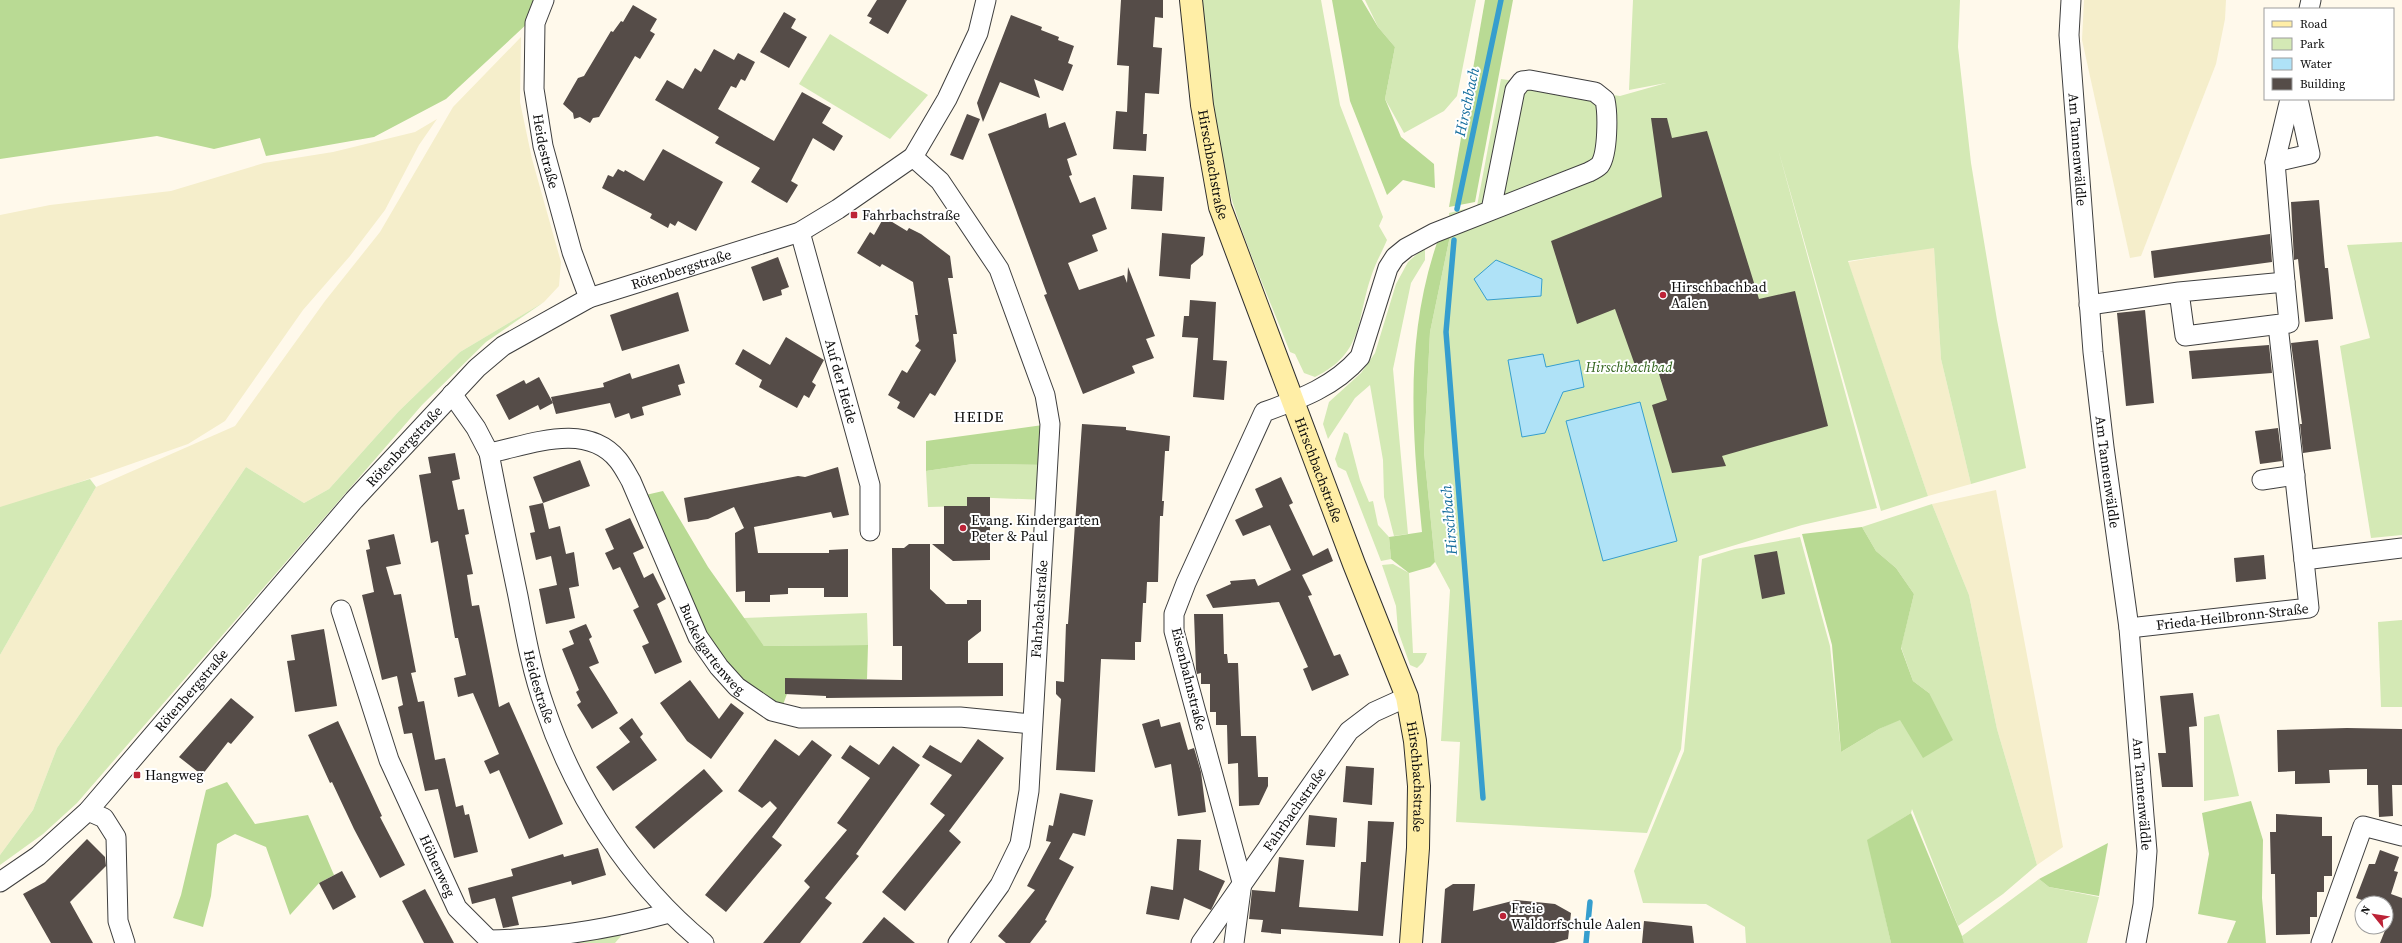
<svg xmlns="http://www.w3.org/2000/svg" width="2402" height="943" font-family="'Source Serif 4',serif">
	<rect width="100%" height="100%" fill="#fff9eb"/>
	<g fill="#f5eecb">
		<polygon points="2084,0 2226,0 2225,19 2216,64 2141,256 2130,258 2082,40"/>
		<polygon points="521,37 520,102 532,159 561,262 559,286 544,302 460,352 399,411 329,489 304,503 246,467 57,748 33,810 0,855 0,655 96,487 235,426 325,301 380,232 453,107"/>
		<polygon points="437,119 419,145 385,210 350,256 303,310 225,421 188,444 0,510 0,215 50,205 171,191 264,163 333,152 415,132"/>
		<polygon points="1934,247 1941,359 1971,484 1928,496 1848,262"/>
		<polygon points="1996,490 2063,847 2037,865 1997,729 1969,595 1932,504"/>
	</g>
	<g fill="#d4e9b5">
		<path d="M 1203,0 L 1321,0 L 1340,105 L 1383,217 L 1379,226 L 1387,240 C 1382,252 1375,264 1371,277 C 1356,321 1364,353 1315,377 L 1304,373 L 1295,354 L 1290,352 C 1269,298 1244,243 1228,187 C 1212,126 1204,62 1203,0 Z"/>
		<polygon points="1365,0 1476,0 1457,96 1444,111 1404,133 1385,99 1395,47 1378,27"/>
		<polygon points="1633,0 1960,0 1958,47 1971,163 1997,320 2026,468 1971,484 1941,359 1934,248 1848,261 1928,496 1881,511 1778,149 1877,508 1802,525 1699,556 1681,749 1647,833 1456,822 1460,742 1441,741 1450,590 1435,562 1424,452 1430,332 1450,236 1449,213 1477,206 1501,79 1620,96 1666,83 1629,90"/>
		<polygon points="830,34 928,95 890,139 799,84"/>
		<polygon points="2402,242 2402,535 2371,538 2340,346 2370,338 2347,245"/>
		<polygon points="1425,247 1425,260 1411,283 1393,369 1408,534 1394,536 1384,497 1383,460 1370,385 1355,398 1328,439 1323,424 1329,402 1361,373 1375,353 1396,284 1408,262"/>
		<polygon points="544,302 486,342 422,405 77,803 43,834 0,865 0,855 33,810 57,748 246,467 304,503 329,489 399,411 460,352"/>
		<polygon points="1344,432 1348,434 1360,480 1369,502 1373,501 1378,525 1389,537 1391,559 1381,561 1346,471 1338,467 1335,459"/>
		<polygon points="973,464 1048,465 1046,500 967,497 967,506 928,507 926,471"/>
		<polygon points="90,479 96,487 0,655 0,507"/>
		<polygon points="1932,504 1969,595 1997,729 2037,865 2003,894 1958,926 1912,809 1911,813 1868,840 1891,943 1746,943 1745,927 1706,904 1643,903 1634,871 1684,751 1702,559 1735,549 1800,537 1830,646 1841,752 1879,729 1900,719 1929,693 1913,681 1901,647 1914,594 1896,568 1876,551 1862,527"/>
		<polygon points="1393,564 1409,573 1413,653 1427,653 1423,662 1417,668 1410,665 1398,631 1396,606 1382,565"/>
		<polygon points="867,613 868,645 764,646 743,618"/>
		<polygon points="2402,620 2402,707 2381,707 2378,622"/>
		<polygon points="2219,714 2239,796 2204,801 2204,717"/>
		<polygon points="2039,879 2049,887 2099,897 2087,943 1964,943 1962,936"/>
		<polygon points="621,931 621,936 615,943 556,943"/>
	</g>
	<g fill="#b9da94">
		<polygon points="0,0 538,0 529,22 446,99 374,137 266,156 260,138 214,149 157,136 0,159"/>
		<polygon points="1332,0 1362,0 1378,27 1395,47 1385,99 1401,137 1434,164 1435,188 1403,180 1387,195 1350,101"/>
		<polygon points="1485,0 1513,0 1475,202 1449,207"/>
		<path d="M 1450,236 L 1430,332 L 1424,452 L 1435,562 L 1430,567 L 1409,573 L 1391,559 L 1389,537 L 1422,532 C 1412,430 1404,335 1439,237 Z"/>
		<polygon points="1050,424 1048,465 973,464 926,471 926,441"/>
		<polygon points="663,491 708,567 764,646 868,645 867,679 792,680 780,713 719,667 637,497"/>
		<polygon points="1862,527 1876,551 1896,568 1914,594 1901,648 1913,681 1929,693 1953,740 1923,758 1900,720 1879,729 1841,752 1832,645 1802,534"/>
		<polygon points="227,782 255,824 308,815 334,875 319,883 290,915 266,847 235,834 217,844 211,896 203,927 173,918 181,895 206,790"/>
		<polygon points="2251,801 2263,840 2262,898 2266,943 2227,943 2236,921 2198,914 2209,854 2202,813"/>
		<polygon points="1911,813 1962,936 1964,943 1891,943 1867,840"/>
		<polygon points="2108,843 2099,896 2049,887 2039,879"/>
	</g>
	<g fill="#afe2f7" stroke="#369ece">
		<polygon points="1496,260 1542,279 1541,296 1487,300 1474,279"/>
		<polygon points="1543,354 1546,367 1579,360 1584,387 1563,392 1545,433 1522,437 1508,360"/>
		<polygon points="1640,402 1677,541 1603,561 1566,421"/>
	</g>
	<g fill="none" stroke-linecap="round" stroke-linejoin="round">
		<g stroke="#369ece" stroke-width="5.5">
			<polyline points="1457,209 1501,0"/>
			<polyline points="1454,240 1446,332 1483,798"/>
			<polyline points="1586,943 1590,902"/>
		</g>
	</g>
	<g fill="#554c48">
		<polygon points="877,0 907,0 888,34 869,23 872,18 867,16"/>
		<polygon points="1121,0 1163,0 1163,18 1155,17 1153,47 1162,48 1159,94 1145,93 1143,134 1147,134 1146,151 1113,149 1116,111 1127,112 1129,66 1117,65"/>
		<polygon points="633,5 657,19 650,31 655,34 640,59 635,56 599,117 593,118 590,123 580,117 574,119 573,113 563,104 578,78 584,76 611,31 613,32 621,21 623,22"/>
		<polygon points="784,12 796,19 791,28 807,37 789,68 760,52"/>
		<polygon points="1011,15 1042,27 1041,30 1059,37 1058,40 1074,46 1068,63 1073,65 1063,91 1034,79 1040,98 1000,82 983,122 977,103"/>
		<polygon points="714,49 734,60 738,53 755,62 745,81 741,79 736,88 731,86 718,109 774,141 802,92 831,108 822,123 843,136 834,151 813,138 791,181 798,185 787,203 751,182 760,168 715,143 719,137 655,100 667,80 683,89 695,68 701,72"/>
		<polygon points="1046,113 1049,128 1065,122 1077,155 1067,159 1072,175 1069,176 1080,203 1095,197 1107,229 1092,235 1098,251 1068,263 1079,290 1124,275 1127,283 1128,267 1155,336 1146,339 1154,358 1132,366 1135,373 1083,394 1044,295 1047,294 988,134"/>
		<polygon points="967,114 980,119 963,160 950,155"/>
		<polygon points="1651,118 1667,118 1672,138 1707,131 1759,299 1795,291 1828,426 1722,456 1726,466 1672,473 1652,405 1667,400 1655,361 1636,368 1615,309 1577,324 1551,241 1662,197"/>
		<polygon points="663,149 723,182 696,231 678,221 675,226 670,223 668,228 650,218 652,214 602,188 608,175 613,177 618,169 624,172 625,170 644,181"/>
		<polygon points="1133,175 1164,177 1162,211 1131,209"/>
		<polygon points="2319,200 2325,268 2328,268 2333,319 2305,322 2298,259 2294,260 2291,202"/>
		<polygon points="884,217 907,231 909,228 921,234 950,256 953,278 948,278 957,334 953,334 956,361 935,396 930,393 914,418 897,408 900,402 888,395 902,370 907,373 921,350 915,346 919,341 915,315 918,315 913,282 882,264 880,267 857,253 870,232 874,235"/>
		<polygon points="1162,233 1205,237 1203,255 1191,265 1190,279 1159,276"/>
		<polygon points="2270,234 2272,262 2154,278 2151,251"/>
		<polygon points="778,257 789,287 781,290 782,295 763,301 751,267"/>
		<polygon points="678,292 689,331 622,351 610,315"/>
		<polygon points="1190,300 1216,302 1213,360 1227,361 1224,400 1193,397 1198,338 1182,337 1184,316 1189,316"/>
		<polygon points="2145,310 2154,403 2126,406 2117,313"/>
		<polygon points="786,337 824,360 812,382 816,385 809,398 804,395 797,408 759,387 762,380 735,364 743,349 770,365"/>
		<polygon points="2318,340 2331,449 2303,453 2300,424 2302,424 2291,343"/>
		<polygon points="2269,345 2272,373 2192,379 2189,351"/>
		<polygon points="679,364 685,383 678,385 681,395 642,407 644,415 631,419 629,413 615,418 610,403 556,414 551,397 604,387 603,383 630,373 632,379"/>
		<polygon points="539,377 553,403 540,410 538,405 509,420 496,395 524,380 526,384"/>
		<polygon points="1082,424 1126,427 1126,430 1170,436 1169,451 1165,451 1162,501 1164,501 1163,516 1160,516 1158,582 1147,582 1146,603 1143,603 1141,642 1135,642 1135,660 1101,659 1095,772 1056,770 1061,699 1056,694 1056,681 1064,682 1066,624 1068,624"/>
		<polygon points="2278,428 2282,461 2260,464 2255,431"/>
		<polygon points="455,453 460,479 452,481 458,510 464,509 469,534 465,535 473,574 467,575 472,606 479,605 499,707 509,702 563,824 529,839 499,770 490,774 484,761 499,754 473,693 458,697 454,678 466,675 458,638 455,638 438,541 431,543 419,475 431,473 428,457"/>
		<polygon points="580,460 590,486 543,503 533,477"/>
		<polygon points="838,467 849,515 833,518 831,512 754,527 758,553 829,553 829,550 848,549 848,597 824,597 824,588 788,588 788,594 770,595 770,602 745,602 745,591 736,592 735,533 744,528 734,507 708,519 688,522 684,498 798,476 805,477"/>
		<polygon points="1281,477 1293,503 1289,505 1313,556 1328,548 1333,561 1302,575 1312,595 1308,596 1334,656 1340,654 1349,675 1312,691 1303,669 1308,667 1279,602 1213,608 1206,595 1231,584 1230,581 1255,579 1258,586 1291,570 1270,525 1243,536 1235,520 1263,507 1255,489"/>
		<polygon points="967,497 990,497 990,560 953,561 932,544 944,544 944,506 967,506"/>
		<polygon points="543,503 549,529 560,526 566,554 574,552 579,586 569,588 575,618 546,624 539,589 557,585 551,556 536,560 530,533 535,532 529,506"/>
		<polygon points="630,518 644,548 633,553 644,578 653,573 666,599 657,604 682,662 655,674 642,646 649,643 633,610 639,607 620,567 613,570 605,553 614,549 605,529"/>
		<polygon points="394,534 401,564 386,567 394,595 401,594 416,672 411,673 418,702 424,701 435,760 445,758 456,807 463,805 465,815 469,814 478,852 454,858 438,789 425,791 412,733 404,734 398,707 403,705 397,676 382,680 362,595 374,592 366,550 370,549 368,540"/>
		<polygon points="909,544 930,544 930,589 946,604 967,604 967,600 981,600 981,631 968,641 968,663 1003,663 1003,696 826,698 826,696 785,694 785,678 902,680 902,646 893,646 892,548 904,548"/>
		<polygon points="1777,551 1785,594 1762,599 1754,555"/>
		<polygon points="2264,555 2266,579 2236,582 2234,558"/>
		<polygon points="1194,614 1223,614 1224,654 1227,654 1228,663 1238,663 1241,736 1256,736 1258,777 1268,777 1268,786 1259,805 1239,806 1238,763 1228,764 1227,725 1216,725 1216,712 1210,712 1210,684 1201,684 1201,673 1197,674 1196,669"/>
		<polygon points="586,624 592,637 589,639 599,663 589,667 618,713 592,729 577,705 581,702 576,692 579,690 562,649 574,644 569,631"/>
		<polygon points="324,629 337,706 295,712 287,661 295,660 291,635"/>
		<polygon points="690,680 719,719 731,703 744,713 711,759 687,741 660,703"/>
		<polygon points="2193,693 2197,726 2189,727 2193,787 2162,787 2158,753 2166,753 2160,696"/>
		<polygon points="231,698 254,717 231,744 228,742 202,775 179,757"/>
		<polygon points="632,718 643,734 640,737 657,760 613,791 596,767 630,742 619,728"/>
		<polygon points="1159,719 1161,727 1180,722 1188,750 1194,748 1201,772 1206,812 1178,816 1171,764 1155,768 1142,724"/>
		<polygon points="338,721 382,816 380,817 405,865 380,878 354,829 332,782 330,783 308,735"/>
		<polygon points="2347,728 2402,729 2402,785 2392,785 2393,816 2379,817 2378,785 2367,785 2367,769 2329,770 2330,783 2295,784 2295,771 2278,772 2277,730"/>
		<polygon points="775,739 799,756 812,740 832,755 772,837 782,845 726,912 705,895 777,808 770,801 762,808 738,791"/>
		<polygon points="978,739 1004,758 949,831 961,842 905,911 882,892 945,815 930,804 952,775 922,757 930,745 961,763"/>
		<polygon points="850,745 879,765 893,746 920,765 856,854 859,856 825,898 832,903 800,943 763,943 810,887 804,881 847,830 837,823 870,778 841,758"/>
		<polygon points="1346,766 1374,768 1372,805 1343,802"/>
		<polygon points="704,769 723,791 654,849 635,827"/>
		<polygon points="1060,793 1093,800 1085,836 1073,833 1059,859 1074,867 1045,920 1047,921 1030,943 1006,943 998,936 1035,890 1027,886 1051,842 1046,841 1049,825 1053,826"/>
		<polygon points="2276,814 2322,817 2322,836 2332,836 2332,876 2324,876 2324,892 2317,892 2317,917 2310,917 2310,934 2276,935 2275,874 2271,874 2270,832 2276,832"/>
		<polygon points="1309,815 1337,818 1335,847 1306,845"/>
		<polygon points="1368,821 1394,822 1383,936 1281,929 1281,934 1261,932 1263,920 1249,919 1252,890 1275,892 1279,857 1304,860 1299,907 1358,911 1361,862 1366,862"/>
		<polygon points="87,839 105,857 106,866 70,902 93,943 51,943 23,894 45,882"/>
		<polygon points="1177,839 1201,840 1199,870 1225,881 1211,910 1184,898 1179,920 1146,914 1151,886 1173,890"/>
		<polygon points="598,848 606,875 572,885 571,881 512,897 519,925 503,928 495,898 472,904 468,888 513,876 511,869 563,854 564,857"/>
		<polygon points="2380,850 2399,857 2394,871 2398,872 2391,894 2402,898 2402,943 2380,943 2386,928 2386,903 2371,903 2356,898 2369,864 2375,864"/>
		<polygon points="342,871 356,897 333,910 319,883"/>
		<polygon points="1453,884 1475,884 1473,911 1516,900 1555,904 1571,913 1568,939 1554,943 1441,943 1445,889"/>
		<polygon points="425,889 454,943 424,943 402,901"/>
		<polygon points="884,917 915,943 862,943"/>
		<polygon points="1644,921 1692,926 1694,943 1642,943"/>
	</g>
	<g fill="none" stroke-linecap="round" stroke-linejoin="round">
		<g stroke="#3f3f3f" stroke-width="21">
			<g id="street">
				<path id="s1" d="M 544,0 L 535,23 L 534,89 L 543,146 L 572,252 L 589,298"/>
				<path id="s2" d="M 2071,0 L 2069,35 L 2093,352 L 2104,447 L 2129,628 L 2144,816 L 2147,851 L 2143,905 L 2136,943"/>
				<polyline points="2309,9 2311,0"/>
				<polyline points="913,157 940,181 999,269 1045,395 1050,424 1029,791 1020,844 1000,885 958,943"/>
				<polyline points="2275,162 2310,154 2298,99"/>
				<path id="s3" d="M 800,232 L 870,485 L 870,531"/>
				<polyline points="2285,282 2275,162 2290,99"/>
				<polyline points="2089,305 2179,292 2285,282 2289,323 2185,336 2179,292"/>
				<polyline points="2278,325 2304,560"/>
				<path id="s4" d="M 452,394 L 476,428 L 489,453 C 498,501 508,548 518,596 C 525,633 532,672 545,708 C 575,797 631,883 704,943"/>
				<path id="s5" d="M 489,453 C 530,445 586,421 618,460 C 623,466 627,474 631,481 L 698,637 L 719,667 L 737,687 L 772,711 L 800,718 L 960,717 L 1032,724"/>
				<polyline points="2262,480 2295,475"/>
				<path id="s6" d="M 341,610 L 389,760 L 457,908 L 489,940 C 550,939 610,929 669,913"/>
				<path id="s7" d="M 2129,628 L 2309,608 L 2304,560 L 2402,548"/>
				<polyline points="88,811 104,818 116,837 118,921 125,943"/>
				<path id="s8" d="M 0,882 L 38,856 L 88,811 L 354,500 L 477,368 L 503,346 L 589,298 L 800,232 L 838,209 L 913,157 L 947,99 L 978,33 L 986,0"/>
				<path id="s9" d="M 1201,943 L 1349,731 L 1374,712 L 1407,697"/>
				<path d="M 1234,943 L 1242,882 L 1174,631 L 1174,614 L 1186,583 L 1264,412 C 1300,399 1334,387 1360,357 L 1388,268 L 1395,257 L 1406,248 L 1434,233 L 1589,172 C 1593,170 1597,168 1600,165 C 1608,153 1608,114 1605,100 L 1595,92 L 1530,80 L 1522,81 L 1515,90 L 1491,210"/>
				<polyline points="2321,943 2363,826 2402,836"/>
			</g>
		</g>
		<g stroke="#2e2e2e" stroke-width="24">
			<g id="secondary">
				<path id="s10" d="M 1191,0 L 1202,105 L 1220,207 L 1354,564 L 1407,697 L 1415,741 L 1419,786 L 1418,848 L 1411,943"/>
			</g>
		</g>
		<use href="#street" stroke="#fff" stroke-width="19"/>
		<use href="#secondary" stroke="#ffeea6" stroke-width="22"/>
	</g>
	<g fill="#bd2337" stroke="#fff" stroke-width="1.5">
		<rect x="850" y="211" width="8" height="8" rx="2"/>
		<circle cx="1663" cy="295" r="4"/>
		<circle cx="963" cy="528" r="4"/>
		<rect x="133" y="771" width="8" height="8" rx="2"/>
		<circle cx="1503" cy="916" r="4"/>
	</g>
	<g text-anchor="middle" stroke-width="4" stroke-linejoin="round" paint-order="stroke">
		<g font-size="14" fill="#0c0c0c" stroke="#fff">
			<text dy="5" stroke="none"><textPath href="#s2" startOffset="150">Am Tannenwäldle</textPath></text>
			<text dy="5" stroke="none"><textPath href="#s1" startOffset="154">Heidestraße</textPath></text>
			<text dy="5" stroke="none"><textPath href="#s10" startOffset="166">Hirschbachstraße</textPath></text>
			<text dy="5" stroke="none"><textPath href="#s8" startOffset="932">Rötenbergstraße</textPath></text>
			<text dy="5" stroke="none"><textPath href="#s3" startOffset="155">Auf der Heide</textPath></text>
			<text dy="5" stroke="none"><textPath href="#s8" startOffset="596">Rötenbergstraße</textPath></text>
			<text dy="5" stroke="none"><textPath href="#s10" startOffset="490">Hirschbachstraße</textPath></text>
			<text dy="5" stroke="none"><textPath href="#s2" startOffset="474">Am Tannenwäldle</textPath></text>
			<text transform="translate(1039 609) rotate(-86)" y="5">Fahrbachstraße</text>
			<text dy="5" stroke="none"><textPath href="#s7" startOffset="104">Frieda-Heilbronn-Straße</textPath></text>
			<text dy="5" stroke="none"><textPath href="#s5" startOffset="349">Buckelgartenweg</textPath></text>
			<text transform="translate(1189 679) rotate(76)" y="5">Eisenbahnstraße</text>
			<text dy="5" stroke="none"><textPath href="#s4" startOffset="309">Heidestraße</textPath></text>
			<text dy="5" stroke="none"><textPath href="#s8" startOffset="272">Rötenbergstraße</textPath></text>
			<text dy="5" stroke="none"><textPath href="#s10" startOffset="814">Hirschbachstraße</textPath></text>
			<text dy="5" stroke="none"><textPath href="#s2" startOffset="798">Am Tannenwäldle</textPath></text>
			<text dy="5" stroke="none"><textPath href="#s9" startOffset="163">Fahrbachstraße</textPath></text>
			<text dy="5" stroke="none"><textPath href="#s6" startOffset="274">Höhenweg</textPath></text>
		</g>
		<g font-size="14" fill="#0c0c0c" stroke="#fff" text-anchor="start">
			<text x="862" y="220">Fahrbachstraße</text>
			<text x="1671" y="292">Hirschbachbad<tspan x="1671" dy="16">Aalen</tspan></text>
			<text x="971" y="525">Evang. Kindergarten<tspan x="971" dy="16">Peter &amp; Paul</tspan></text>
			<text x="145" y="780">Hangweg</text>
			<text x="1511" y="913">Freie<tspan x="1511" dy="16">Waldorfschule Aalen</tspan></text>
		</g>
		<g font-size="14" font-style="italic" fill="#31641c" stroke="#fff">
			<text x="1629" y="372">Hirschbachbad</text>
		</g>
		<g font-size="15" font-style="italic" fill="#156e9e" stroke="#fff">
			<text transform="translate(1467 102) rotate(-78)" y="5">Hirschbach</text>
			<text transform="translate(1449 520) rotate(-95)" y="5">Hirschbach</text>
		</g>
		<g font-size="15" letter-spacing="1" fill="#0c0c0c" stroke="#fff">
			<text x="979" y="422">HEIDE</text>
		</g>
	</g>
	<rect x="2264" y="8" width="130" height="92" fill="#ffffff" stroke="#9e9e9e"/>
	<rect x="2272" y="21" width="20" height="6" fill="#ffeea6" stroke="#9e9e9e"/>
	<text x="2300" y="28" font-size="12" fill="#0c0c0c">Road</text>
	<rect x="2272" y="38" width="20" height="12" fill="#d4e9b5" stroke="#9e9e9e"/>
	<text x="2300" y="48" font-size="12" fill="#0c0c0c">Park</text>
	<rect x="2272" y="58" width="20" height="12" fill="#afe2f7" stroke="#9e9e9e"/>
	<text x="2300" y="68" font-size="12" fill="#0c0c0c">Water</text>
	<rect x="2272" y="78" width="20" height="12" fill="#554c48" stroke="#9e9e9e"/>
	<text x="2300" y="88" font-size="12" fill="#0c0c0c">Building</text>
	<g transform="translate(2374 915) rotate(300)"><circle r="19" fill="#ffffff" stroke="#9e9e9e"/>
	<path d="M0-3L7 15L0 10L-7 15Z" fill="#bd2337"/>
	<text y="-6" font-size="11" font-weight="bold" text-anchor="middle" fill="#0c0c0c">N</text>
	</g>
</svg>
